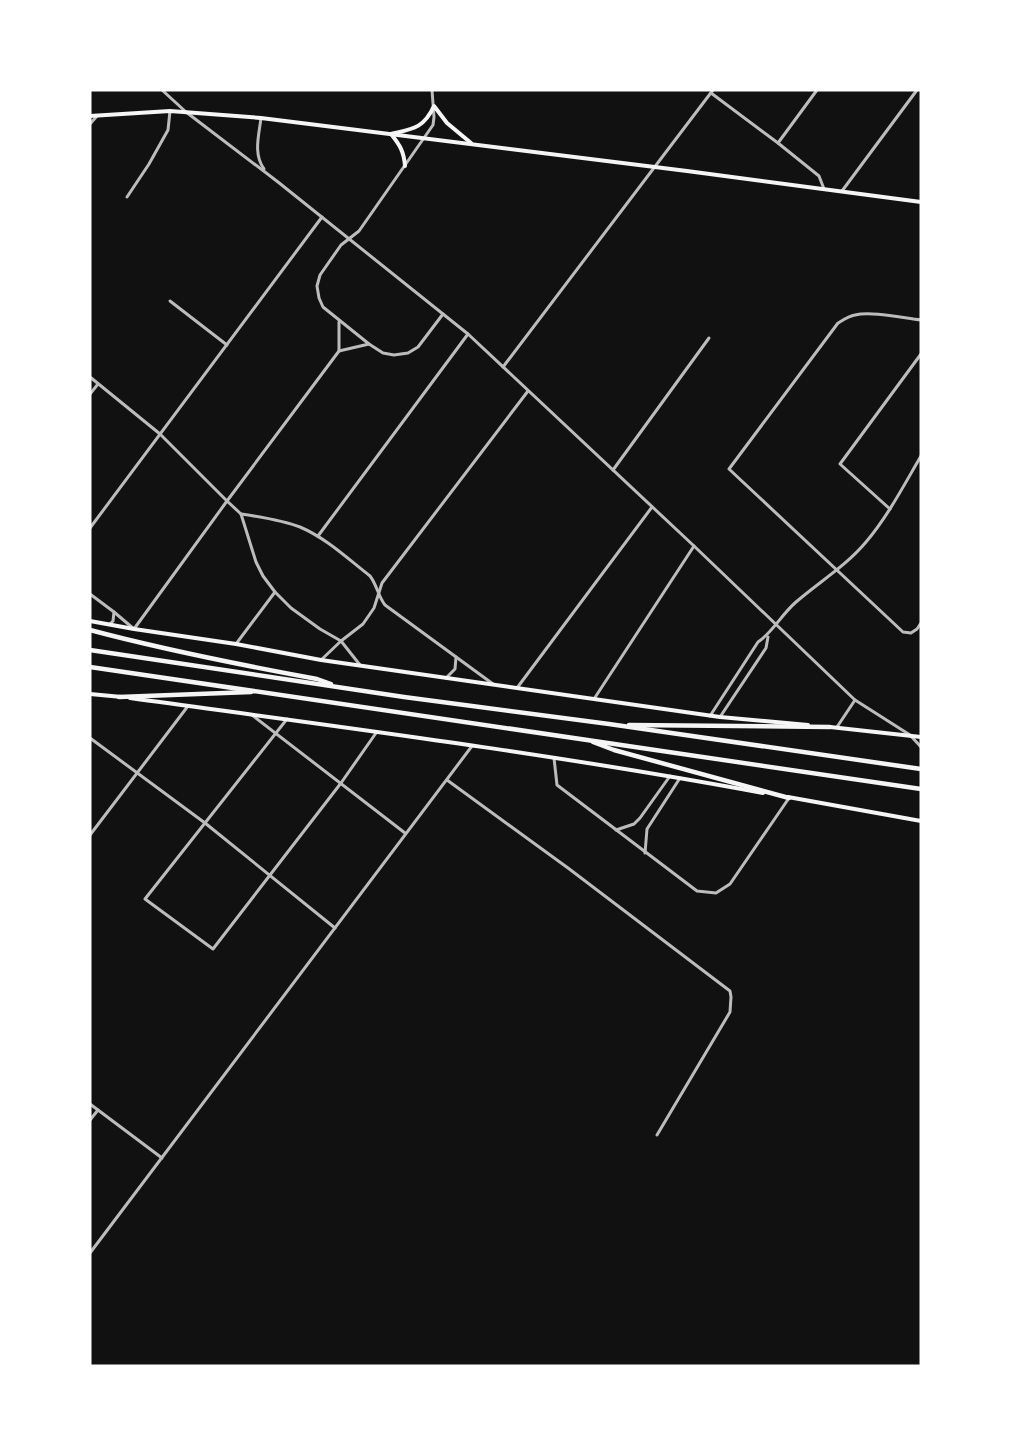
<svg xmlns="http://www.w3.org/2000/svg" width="1011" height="1456" font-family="'Titillium Web',sans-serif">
	<rect width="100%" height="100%" fill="#111"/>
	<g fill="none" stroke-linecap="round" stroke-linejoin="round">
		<g stroke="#bcbcbc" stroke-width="3">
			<polyline points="432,90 434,117 433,125 359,231 341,245 320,275 317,286 319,298 323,307 369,344 383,353 394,355 408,353 418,347 443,314"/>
			<polyline points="711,93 778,143 819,176 824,189"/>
			<polyline points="90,124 97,116"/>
			<polyline points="778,143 817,90"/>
			<polyline points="842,191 917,90"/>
			<polyline points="127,197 149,164 168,130 170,111"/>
			<polyline points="170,301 227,345"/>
			<path d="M 921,320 C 903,318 871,311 855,315 C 849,316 843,320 838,323 L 729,469 L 903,632 L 911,633 L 917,629 L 921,623"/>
			<polyline points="339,351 339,322"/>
			<polyline points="90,377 160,434 227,501 241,514 256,562 263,576 275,592 291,608 320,629 341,641 360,665"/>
			<polyline points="90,394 98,384"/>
			<polyline points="613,470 709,338"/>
			<polyline points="890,509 840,464 921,354"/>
			<path d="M 241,514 C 261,517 282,520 300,527 C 326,538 348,559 370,576 C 377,585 378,596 385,605 L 493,684"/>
			<polyline points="90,528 322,217"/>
			<polyline points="318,536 468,334"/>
			<polyline points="90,594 114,612 134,629 227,501 339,351 369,344"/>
			<polyline points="110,624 113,621 114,612"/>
			<polyline points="236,644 275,592"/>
			<polyline points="321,660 341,641 363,624 374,608 382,583 528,391"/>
			<polyline points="446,678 455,669 456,657"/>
			<polyline points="517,688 652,507"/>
			<polyline points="594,699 694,546"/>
			<polyline points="252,715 405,833"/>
			<path d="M 710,716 L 758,642 C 773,632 781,615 796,602 C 819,582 846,566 866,542 C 888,516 904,485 921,456"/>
			<polyline points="720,717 766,648 768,637"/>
			<polyline points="287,719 145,899 213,949 341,783 376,733"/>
			<polyline points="837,727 855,700"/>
			<polyline points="90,738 205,823 335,928"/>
			<polyline points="554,758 557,785 697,891 716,893 730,884 789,798"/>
			<polyline points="447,780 568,868 730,991 731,997 730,1012 657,1135"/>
			<polyline points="616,830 634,824 640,818 670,776"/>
			<polyline points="90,835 188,706"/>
			<polyline points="645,853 647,829 680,778"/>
			<polyline points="90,1104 162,1158"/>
			<polyline points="90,1120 98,1110"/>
			<polyline points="90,1253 472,746"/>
		</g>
		<g stroke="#bcbcbc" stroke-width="3">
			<polyline points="162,90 186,112 278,182 468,334 694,546 855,700 910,735 921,747"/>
			<path d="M 261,118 C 259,135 253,154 264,169"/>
			<polyline points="503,367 713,90"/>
		</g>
		<g stroke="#f5f5f5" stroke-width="4">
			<polyline points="90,116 170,111 261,118 687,171 921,202"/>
			<path d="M 405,166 C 404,152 400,145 391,134 C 413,129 424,128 434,106 L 447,123 L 471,143"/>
			<polyline points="90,621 134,629 236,644 321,660 720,717 808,725"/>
			<polyline points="90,694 122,697"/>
			<path d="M 130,698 C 341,727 553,754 763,793"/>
			<polyline points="830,727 921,737"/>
			<polyline points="788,797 921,821"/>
		</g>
		<g stroke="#f5f5f5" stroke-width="4.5">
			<path d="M 90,630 C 165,650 241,665 317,679 L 331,684"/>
			<polyline points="90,650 404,697 609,724 921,769"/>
			<polyline points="90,667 921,789"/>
			<polyline points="119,697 251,692"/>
			<polyline points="629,725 830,727"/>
			<polyline points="593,742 614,750 789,798"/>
		</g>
	</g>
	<rect width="1011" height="1456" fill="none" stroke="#ffffff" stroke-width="183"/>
</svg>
